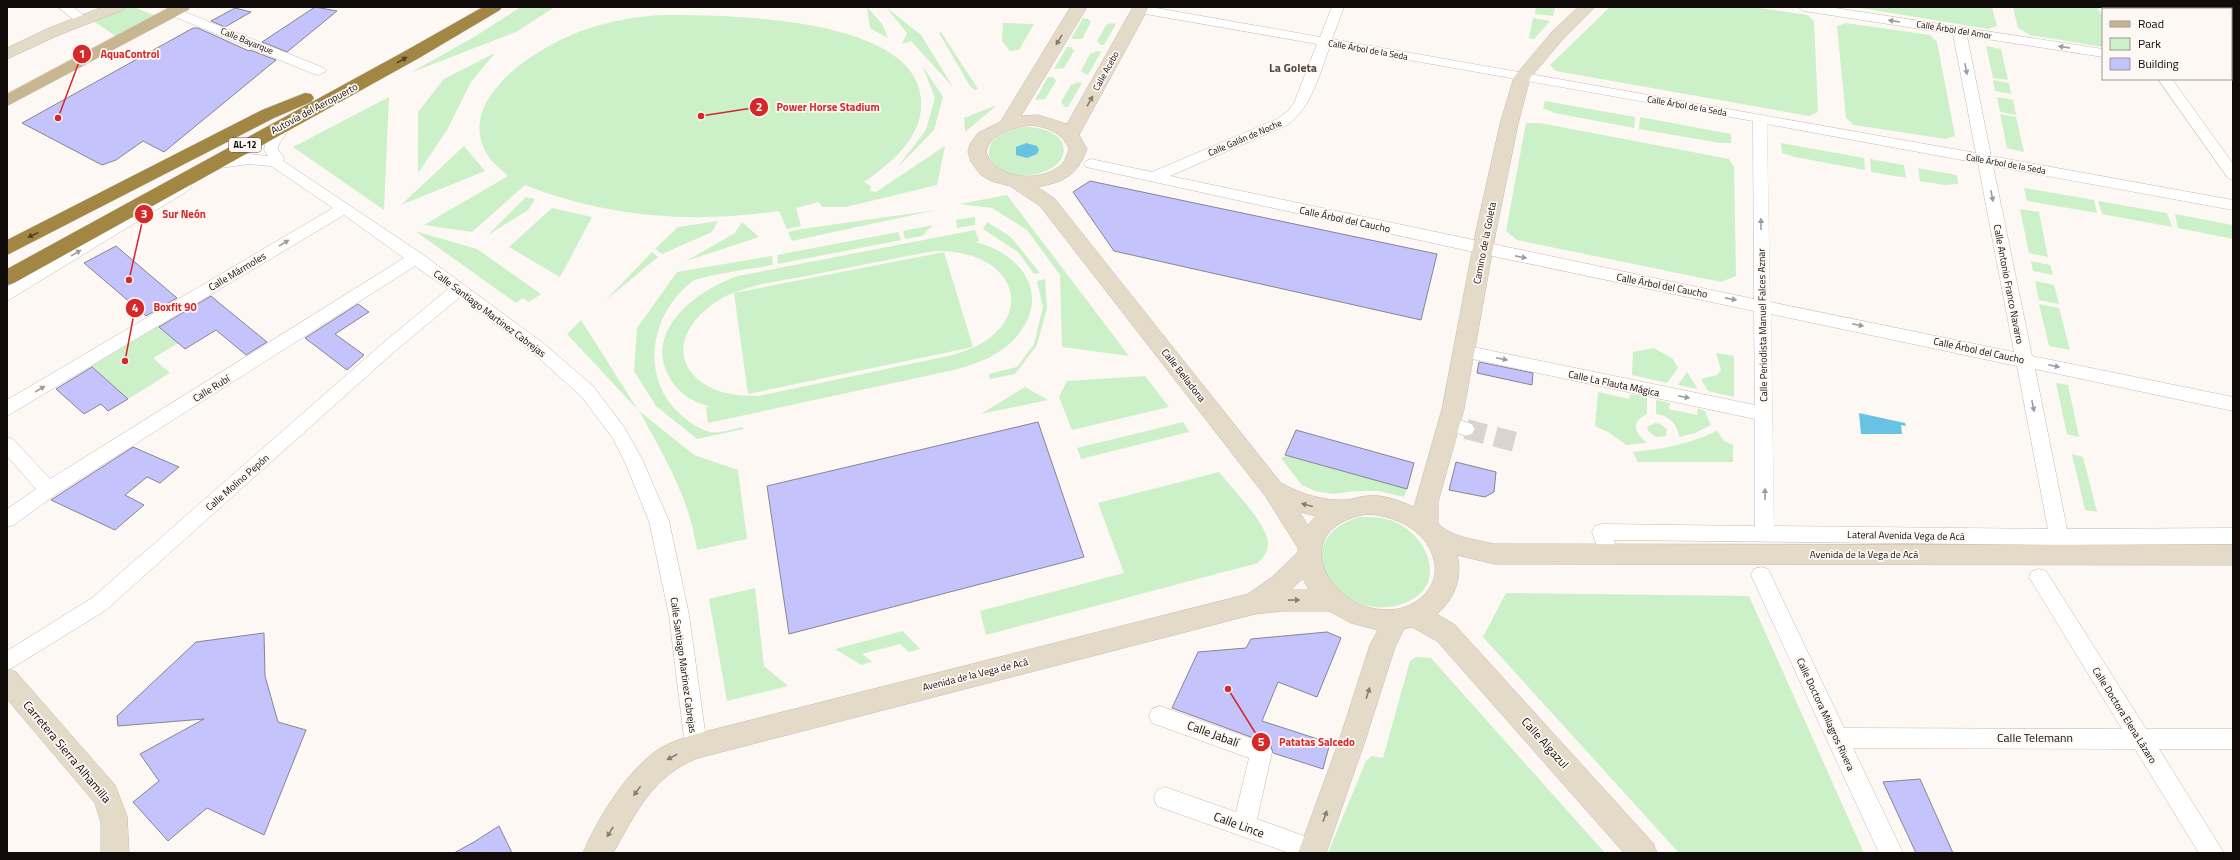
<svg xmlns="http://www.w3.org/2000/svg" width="2240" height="860" font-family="'Titillium Web',sans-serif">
	<rect width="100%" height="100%" fill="#fef8f5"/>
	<g fill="#ccf0c8" fill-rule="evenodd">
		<polygon points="125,7 134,7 158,17 117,37 92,20"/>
		<polygon points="521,7 555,7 516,32 410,73 474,37"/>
		<polygon points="867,7 882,24 888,38 870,28"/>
		<polygon points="886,7 921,35 953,87 911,41 902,44 907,33"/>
		<polygon points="1536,7 1555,7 1553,16 1535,14"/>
		<polygon points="1610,7 1754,7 1807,15 1814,21 1818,112 1809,116 1556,71 1550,65"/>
		<polygon points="1855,7 1992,7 1997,26 1988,29"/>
		<polygon points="2013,7 2097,7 2103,16 2103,47 2030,35 2018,28"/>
		<path d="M 665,15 C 725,15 915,16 921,99 C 924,137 892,162 864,182 L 871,186 L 870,191 L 876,192 L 945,146 L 937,185 L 846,207 L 822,207 L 819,202 L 796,208 L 801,226 L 787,229 L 779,211 C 693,224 606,217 525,185 L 472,232 L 424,225 L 508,176 C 502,170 495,165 490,159 C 449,100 539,46 584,30 C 610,21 638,16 665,15 Z"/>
		<polygon points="1083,18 1088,19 1091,22 1082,39 1071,39"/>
		<polygon points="1533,18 1550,21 1534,39 1529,38"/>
		<polygon points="1003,23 1034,24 1019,50 1010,51 1002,41"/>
		<polygon points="1112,23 1116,24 1104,45 1101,45 1097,41 1106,25"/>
		<polygon points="1846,23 1930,35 1937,42 1955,136 1946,139 1854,125 1846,118 1837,26"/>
		<polygon points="941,32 978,89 975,90 970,86 939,33"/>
		<polygon points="1986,46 2001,49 2008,80 1993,78"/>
		<polygon points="1067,47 1071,47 1074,51 1064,68 1054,69"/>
		<polygon points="1097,51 1101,52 1088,75 1085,74 1081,71 1090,54"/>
		<polygon points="495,53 471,82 447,130 418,173 418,112 444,79"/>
		<polygon points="922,65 943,97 934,130 896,169 926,130 935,98"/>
		<polygon points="1048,77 1053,77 1056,81 1045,99 1035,100"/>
		<polygon points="1993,80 2009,83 2011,94 1995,91"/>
		<polygon points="1078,82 1082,83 1068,107 1065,107 1061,102 1071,85"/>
		<polygon points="389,97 384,210 293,147"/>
		<polygon points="1997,97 2013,100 2016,115 2000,112"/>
		<polygon points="1545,101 1635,117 1634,128 1555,113 1543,108"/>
		<polygon points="997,105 965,132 964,118"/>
		<polygon points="2000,114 2016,117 2024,152 2007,148"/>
		<polygon points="1640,117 1731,134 1731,143 1720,143 1639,129"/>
		<polygon points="1526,123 1540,123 1729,159 1734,167 1736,276 1721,282 1517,240 1506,231"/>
		<path d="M 1026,127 C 1043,127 1071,135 1062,158 C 1048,180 1001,183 989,156 C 987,136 1010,129 1026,127 Z"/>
		<polygon points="1781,143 1864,158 1865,170 1795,157 1782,153"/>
		<polygon points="464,146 485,171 401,205"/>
		<polygon points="1870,159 1904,165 1906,178 1871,172"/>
		<polygon points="1918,168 1957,175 1958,184 1944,185 1920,181"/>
		<polygon points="2024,188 2094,200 2097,213 2027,201"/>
		<polygon points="1007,195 1129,356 1062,347 1060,275 1027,230 992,208 959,204"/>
		<polygon points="526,197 535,199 528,210 488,235"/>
		<polygon points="2098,201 2167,213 2172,227 2102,214"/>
		<polygon points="552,208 592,217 560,277 509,247"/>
		<polygon points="2020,209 2039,212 2048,257 2029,253"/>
		<polygon points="936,210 792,241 788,232 802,229"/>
		<polygon points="2175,214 2233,225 2233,239 2178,228"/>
		<polygon points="975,217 975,225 957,228 956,220"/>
		<polygon points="718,221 712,232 662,254 655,249 678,227"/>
		<polygon points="742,222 759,237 686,261 735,233"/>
		<polygon points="987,222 1011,237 1040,273 1034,274 1018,252 983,229"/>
		<polygon points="933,225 922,236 905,239 903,231"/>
		<path d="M 975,230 L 979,241 L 975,242 C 1021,253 1052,294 1017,336 C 1001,355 977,364 954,370 L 708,423 L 706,407 L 711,406 C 697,404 682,396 673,383 C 638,334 696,290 738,276 ZM 934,251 C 1028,249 1040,335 948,356 L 759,396 C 735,396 707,393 691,372 C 667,340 704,304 733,293 C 756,283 782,281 806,276 C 849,268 891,259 934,251 Z"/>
		<polygon points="415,231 477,249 541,294 529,302 523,298 516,303"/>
		<polygon points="898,232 901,240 778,264 777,255"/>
		<polygon points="652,252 658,257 606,300"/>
		<polygon points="944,252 973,347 748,394 734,293"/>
		<path d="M 772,256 L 773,265 C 760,267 700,276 693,281 C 651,312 639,376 679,413 C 688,421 698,429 710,432 C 719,434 734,429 743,427 L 743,429 L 697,439 L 656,406 L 634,371 L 637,328 L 677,272 Z"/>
		<polygon points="2031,261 2050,265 2053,275 2033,271"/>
		<polygon points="1045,279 1047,308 1037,345 1015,374 990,379 989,374 1017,367 1034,344 1043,307 1037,281"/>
		<polygon points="2035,281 2054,285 2059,304 2039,300"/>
		<polygon points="2039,304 2059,308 2070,350 2049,346"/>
		<path d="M 581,320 L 638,410 L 694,455 L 738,470 L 747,539 L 697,550 C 689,497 666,460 641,414 L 638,410 L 567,334 Z"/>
		<polygon points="156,324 178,343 153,358 170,373 128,399 89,364"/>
		<polygon points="1654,348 1673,359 1678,368 1667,383 1632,375 1633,352"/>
		<polygon points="1716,353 1734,356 1734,397 1708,391 1701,379 1717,375 1721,370"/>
		<polygon points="1687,372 1698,389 1678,385"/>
		<polygon points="1145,376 1169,407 1072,430 1059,397 1067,381"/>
		<polygon points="2056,383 2068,385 2079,437 2067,434"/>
		<polygon points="1025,387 1048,400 981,414"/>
		<path d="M 1598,392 L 1629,399 L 1630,394 L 1647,397 L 1647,414 C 1630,422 1635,433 1647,443 L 1626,445 L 1610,433 L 1595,426 Z"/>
		<path d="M 1656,400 L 1670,403 L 1669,409 L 1697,415 L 1698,408 L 1705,411 L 1711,425 L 1695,433 L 1679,437 C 1678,424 1669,416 1656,414 Z"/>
		<polygon points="1183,422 1189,432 1081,459 1077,448"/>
		<polygon points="1655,423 1660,424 1667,429 1666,436 1656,437 1648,431 1647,427"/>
		<path d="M 1717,431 L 1724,441 L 1733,445 L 1733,462 L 1638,462 L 1633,452 C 1664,449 1689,444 1717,431 Z"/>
		<polygon points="2072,454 2083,457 2097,512 2085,510"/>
		<polygon points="1287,456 1407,489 1404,497 1379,491 1356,491 1333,494 1315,491 1302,485 1281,458"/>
		<path d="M 1219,472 C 1233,490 1263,519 1268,541 C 1269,550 1264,557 1258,563 L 986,635 L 980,611 L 1124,573 L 1098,503 Z"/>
		<path d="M 1360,517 C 1371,517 1382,517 1393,521 C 1424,533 1449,580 1411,600 C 1347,634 1277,541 1360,517 Z"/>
		<polygon points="755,588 764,666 788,686 727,701 709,599"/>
		<polygon points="1506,593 1749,596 1864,853 1679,853 1483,637"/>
		<polygon points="903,631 920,649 909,652 900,644 862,654 872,662 861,665 835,649"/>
		<polygon points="1416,657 1431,658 1605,853 1328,853 1366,761 1372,756 1383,758 1410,661"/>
	</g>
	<g fill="#67c2e4">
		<polygon points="1026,143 1037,146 1039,150 1037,154 1027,158 1016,155 1016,147"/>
		<polygon points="1859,413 1905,423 1906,426 1901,425 1902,434 1861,434"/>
	</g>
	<g fill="#c5c3fc" stroke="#858593">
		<polygon points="315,7 337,11 287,52 262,42"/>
		<polygon points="235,8 251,12 225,27 211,21"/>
		<polygon points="193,28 198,28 249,51 250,50 276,60 164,152 143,141 116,160 102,165 22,123"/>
		<polygon points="1090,181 1437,254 1421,320 1114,251 1073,192"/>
		<polygon points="116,246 177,298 146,316 84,263"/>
		<polygon points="211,296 218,302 267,342 246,355 216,330 185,349 159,327"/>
		<polygon points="358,304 369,312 335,334 364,355 347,370 305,338"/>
		<polygon points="1479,362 1533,373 1532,385 1477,373"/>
		<polygon points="92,367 128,399 108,411 101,404 84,414 56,389"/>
		<polygon points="1038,422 1084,557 789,634 767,486"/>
		<polygon points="1296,430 1414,463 1407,489 1285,455"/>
		<polygon points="133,447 179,467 160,483 147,477 125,495 144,505 115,530 51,500"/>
		<polygon points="1456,462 1496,472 1494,492 1485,497 1449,490"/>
		<polygon points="1327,632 1341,638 1317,697 1278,682 1262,721 1330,743 1323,769 1273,753 1270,744 1172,708 1198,652 1246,648 1251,639"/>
		<polygon points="264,633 265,676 278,722 306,730 264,835 207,808 168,841 133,802 159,781 140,754 204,719 118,726 117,716 196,642"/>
		<polygon points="1920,779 1953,853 1916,853 1883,782"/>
		<polygon points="499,826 512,853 454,853 474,842"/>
	</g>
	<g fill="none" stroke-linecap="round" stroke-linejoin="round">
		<polyline stroke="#dad4d1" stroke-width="20" stroke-dasharray="20 10" stroke-linecap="butt" points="1466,429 1519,443"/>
		<g stroke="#c8bab1" stroke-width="1">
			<g id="street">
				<polygon points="58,7 73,7 90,20 83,24 78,23"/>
				<path d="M 1135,7 L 1151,7 L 1320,37 L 1332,7 L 1344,7 L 1332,39 L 1976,153 L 1953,34 L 1804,11 L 1798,7 L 1829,7 L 2103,49 L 2103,57 L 1967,36 L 1991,156 L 2233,200 L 2233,210 L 1993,166 L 2032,356 L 2233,397 L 2233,411 L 2035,369 L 2067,529 L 2233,528 L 2233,544 L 2059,545 L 1614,540 L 1618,554 L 1615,560 L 1608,562 L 1601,560 L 1592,532 L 1595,526 L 1602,524 L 1755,526 L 1755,419 L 1463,357 L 1457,355 L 1454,351 L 1457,347 L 1463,345 L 1755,405 L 1754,311 L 1483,254 L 1086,167 L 1084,164 L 1086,161 L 1091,159 L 1152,172 L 1277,119 L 1288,111 L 1294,103 L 1317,44 L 1140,13 L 1135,12 L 1133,9 ZM 1330,46 L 1753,121 L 1754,299 L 1170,176 L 1287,125 C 1312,107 1319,75 1330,46 ZM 1767,124 L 1978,163 L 2014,352 L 1770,302 ZM 1771,314 L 2017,366 L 2048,529 L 1774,526 Z"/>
				<polygon points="2108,7 2120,7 2122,9 2108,9"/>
				<polygon points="175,8 324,68 326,71 319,75 314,74 170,15 168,12 170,9"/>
				<polygon points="2158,79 2172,79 2233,164 2233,180 2228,178"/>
				<polygon points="286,119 293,123 279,144 278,150 284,158 283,161 422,254 543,343 593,386 624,427 642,459 669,521 689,615 707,746 704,753 696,756 688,753 685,746 669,615 649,521 624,460 612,437 581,396 531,351 460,297 395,351 106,610 7,671 7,651 92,598 383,343 448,289 415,266 55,495 14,525 7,527 7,509 36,489 7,456 7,437 13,439 50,479 404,258 344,215 7,416 7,400 333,208 271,166 249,164 212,169 207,167 205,164 207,161 212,159 249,154 268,156 264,150 265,144 281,120"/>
				<polygon points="184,182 189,184 192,187 189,190 7,301 7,287"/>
				<polygon points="1450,417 1472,424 1475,429 1472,434 1466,436 1444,429 1441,424 1444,419"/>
				<polygon points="1761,567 1768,569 1844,728 2122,729 2029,577 2032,571 2039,569 2046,571 2146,729 2233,729 2233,749 2159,749 2224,853 2199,853 2135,749 1853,748 1903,853 1879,853 1751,575 1754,569"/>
				<polygon points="1160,706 1269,745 1272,752 1257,819 1321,842 1324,850 1323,853 1289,853 1157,806 1154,798 1157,790 1165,787 1236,812 1249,758 1152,723 1149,716 1152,709"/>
			</g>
		</g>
		<g stroke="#c8bab1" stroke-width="1">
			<g id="secondary">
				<polygon points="103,7 125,7 123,10 59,35 7,59 7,48 47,29"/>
				<path d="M 1071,7 L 1087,7 L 1021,116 L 1038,115 L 1067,124 L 1133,7 L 1149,7 L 1079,135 L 1087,149 C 1077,176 1064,182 1037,187 L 1054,198 L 1281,483 C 1301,494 1323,501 1346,500 C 1352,500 1360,496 1367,496 C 1383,494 1400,501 1414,507 L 1442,409 L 1476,231 L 1500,124 L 1514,77 L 1551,33 L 1578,7 L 1595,7 L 1563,39 L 1530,78 L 1518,124 L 1496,231 L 1464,409 L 1438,502 L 1438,523 C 1452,538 1474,539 1494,544 L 2233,545 L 2233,565 L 1494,564 L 1457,555 C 1463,577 1454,600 1437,614 L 1455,625 L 1653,843 L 1657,853 L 1624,853 L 1437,641 L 1412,627 L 1404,629 L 1395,647 L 1365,741 L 1326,853 L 1298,853 L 1339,741 L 1370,645 L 1378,630 L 1351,623 L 1329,611 L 1283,611 L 1255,614 L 698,758 C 652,776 636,813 613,853 L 583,853 C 597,819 628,769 659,749 C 670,742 684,738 696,734 L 1248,594 L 1271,578 L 1298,552 L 1298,548 L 1266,497 L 1040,206 L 1010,186 L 991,181 L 981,175 L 971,162 L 968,152 L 970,144 L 978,133 L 1000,122 ZM 1030,125 C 1047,127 1062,132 1069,149 C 1067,154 1066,159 1063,163 C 1043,184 995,180 986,152 C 990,133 1013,128 1030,125 ZM 1300,512 L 1316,516 L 1308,525 ZM 1368,514 C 1398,516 1430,532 1435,565 C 1436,576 1433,584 1426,593 C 1419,601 1408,607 1398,609 C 1330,620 1281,527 1368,514 ZM 1303,579 L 1309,590 L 1291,590 Z"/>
				<polygon points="2218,7 2233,7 2233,13 2231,13 2231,9 2219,9"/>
				<polygon points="7,668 16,672 115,785 127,816 129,853 101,853 101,823 95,803 7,699"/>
			</g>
		</g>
		<g stroke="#d4d3d3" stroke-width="1">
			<polygon id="primary" points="170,7 190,7 188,10 7,106 7,94"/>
		</g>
		<g stroke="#d4d3d3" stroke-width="1">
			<g id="highway">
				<polygon points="483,7 502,7 500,10 419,58 14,283 7,285 7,269 407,50"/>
				<polygon points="305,93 311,94 314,98 311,102 274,118 7,255 7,240 262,110"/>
			</g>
		</g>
		<use href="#street" fill="#fff" fill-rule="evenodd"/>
		<use href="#secondary" fill="#e3dbc7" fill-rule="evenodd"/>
		<use href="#primary" fill="#c7b68f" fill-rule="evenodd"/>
		<use href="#highway" fill="#a18644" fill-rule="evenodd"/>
	</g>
	<defs><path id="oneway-solid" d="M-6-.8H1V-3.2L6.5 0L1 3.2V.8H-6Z"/></defs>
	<g fill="#9f9d9c">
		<use href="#oneway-solid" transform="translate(1894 21) rotate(-171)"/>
		<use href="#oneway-solid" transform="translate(2064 47) rotate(-171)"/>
		<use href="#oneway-solid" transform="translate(1966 69) rotate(79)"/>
		<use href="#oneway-solid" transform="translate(1992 196) rotate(79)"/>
		<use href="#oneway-solid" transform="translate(1761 224) rotate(-91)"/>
		<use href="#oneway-solid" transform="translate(284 243) rotate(-31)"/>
		<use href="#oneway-solid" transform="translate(76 253) rotate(-31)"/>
		<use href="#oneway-solid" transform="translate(1521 257) rotate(11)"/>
		<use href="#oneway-solid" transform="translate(1731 299) rotate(11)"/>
		<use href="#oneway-solid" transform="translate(1858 325) rotate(12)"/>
		<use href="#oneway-solid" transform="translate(1502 359) rotate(12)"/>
		<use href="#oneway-solid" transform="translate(2054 366) rotate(12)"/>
		<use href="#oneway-solid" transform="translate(40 389) rotate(-31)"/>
		<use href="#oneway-solid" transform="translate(1684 397) rotate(12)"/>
		<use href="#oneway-solid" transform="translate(2033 406) rotate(79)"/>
		<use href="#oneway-solid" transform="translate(1765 494) rotate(-91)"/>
	</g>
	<g fill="#847d71">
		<use href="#oneway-solid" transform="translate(1059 40) rotate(121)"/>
		<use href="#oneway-solid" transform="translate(1090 101) rotate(-61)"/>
		<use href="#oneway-solid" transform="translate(1307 505) rotate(-165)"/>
		<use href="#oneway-solid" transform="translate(1294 600) rotate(-1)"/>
		<use href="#oneway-solid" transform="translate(1368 693) rotate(-72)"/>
		<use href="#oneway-solid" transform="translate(672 757) rotate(152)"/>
		<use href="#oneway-solid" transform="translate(637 791) rotate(126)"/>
		<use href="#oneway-solid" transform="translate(1325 816) rotate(-70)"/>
		<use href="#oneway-solid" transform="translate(610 832) rotate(122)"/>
	</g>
	<g fill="#514223">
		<use href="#oneway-solid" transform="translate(402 60) rotate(-29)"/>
		<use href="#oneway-solid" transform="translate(33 235) rotate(154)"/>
	</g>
	<g text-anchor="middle" stroke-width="3.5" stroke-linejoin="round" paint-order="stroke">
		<g font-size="9" fill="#100b08" stroke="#fef8f5">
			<text transform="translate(1954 30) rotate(9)" y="3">Calle Árbol del Amor</text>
			<text transform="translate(247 41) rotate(22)" y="3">Calle Bayarque</text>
			<text transform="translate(1368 50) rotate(10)" y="3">Calle Árbol de la Seda</text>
			<text transform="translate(1106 71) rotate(-61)" y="3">Calle Acebo</text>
			<text transform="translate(1687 106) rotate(10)" y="3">Calle Árbol de la Seda</text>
			<text transform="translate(1245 138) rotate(-23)" y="3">Calle Galán de Noche</text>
			<text transform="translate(2006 164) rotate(10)" y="3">Calle Árbol de la Seda</text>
		</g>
		<rect fill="#fef8f5" stroke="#57524f" stroke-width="1" x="229" y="138" width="32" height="14" rx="3"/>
		<g font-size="9" font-weight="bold" fill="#100b08">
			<text x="245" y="148">AL-12</text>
		</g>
		<g font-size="10" fill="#100b08" stroke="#fef8f5">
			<text transform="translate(314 108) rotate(-28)" y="4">Autovía del Aeropuerto</text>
			<text transform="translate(1345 219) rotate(12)" y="4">Calle Árbol del Caucho</text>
			<text transform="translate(1484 243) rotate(-79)" y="4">Camino de la Goleta</text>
			<text transform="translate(237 271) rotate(-31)" y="4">Calle Mármoles</text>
			<text transform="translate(2009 284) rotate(79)" y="4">Calle Antonio Franco Navarro</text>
			<text transform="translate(1662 285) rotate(11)" y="4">Calle Árbol del Caucho</text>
			<text transform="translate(490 313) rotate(37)" y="4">Calle Santiago Martinez Cabrejas</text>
			<text transform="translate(1762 325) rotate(-91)" y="4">Calle Periodista Manuel Falces Aznar</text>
			<text transform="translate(1979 350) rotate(12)" y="4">Calle Árbol del Caucho</text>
			<text transform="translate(1184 375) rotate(52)" y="4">Calle Belladona</text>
			<text transform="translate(1614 383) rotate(12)" y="4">Calle La Flauta Mágica</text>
			<text transform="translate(211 388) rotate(-32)" y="4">Calle Rubí</text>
			<text transform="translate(237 482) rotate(-41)" y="4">Calle Molino Pepón</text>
			<text transform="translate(1906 535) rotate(1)" y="4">Lateral Avenida Vega de Acá</text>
			<text x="1864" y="558">Avenida de la Vega de Acá</text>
			<text transform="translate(684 665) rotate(82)" y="4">Calle Santiago Martinez Cabrejas</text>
			<text transform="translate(975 674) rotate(-14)" y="4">Avenida de la Vega de Acá</text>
			<text transform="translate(1826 714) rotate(65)" y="4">Calle Doctora Milagros Rivera</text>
			<text transform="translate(2125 715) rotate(58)" y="4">Calle Doctora Elena Lázaro</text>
		</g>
		<g font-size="12" font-weight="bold" fill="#544841" stroke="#fef8f5">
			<text x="1293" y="72">La Goleta</text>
		</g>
		<g font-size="12" fill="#100b08" stroke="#fef8f5">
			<text transform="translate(1213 734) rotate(20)" y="4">Calle Jabalí</text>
			<text x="2035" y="742">Calle Telemann</text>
			<text transform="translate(1545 743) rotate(48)" y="4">Calle Algazul</text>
			<text transform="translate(67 752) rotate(50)" y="4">Carretera Sierra Alhamilla</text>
			<text transform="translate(1239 825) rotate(20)" y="4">Calle Lince</text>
		</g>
	</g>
	<path fill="none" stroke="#d62828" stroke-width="1.5" d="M58 118L82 54M701 116L759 107M129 280L144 214M125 361L135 308M1228 689L1261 742"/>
	<g fill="#d62828" stroke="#fef8f5" stroke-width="1.5">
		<circle cx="58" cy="118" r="4"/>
		<circle cx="701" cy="116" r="4"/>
		<circle cx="129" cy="280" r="4"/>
		<circle cx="125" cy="361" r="4"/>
		<circle cx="1228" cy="689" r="4"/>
		<circle cx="82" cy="54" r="10"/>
		<circle cx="759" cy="107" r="10"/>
		<circle cx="144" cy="214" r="10"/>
		<circle cx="135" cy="308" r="10"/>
		<circle cx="1261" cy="742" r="10"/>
	</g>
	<g font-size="12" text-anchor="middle" font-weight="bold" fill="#fff">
		<text x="82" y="58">1</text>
		<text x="759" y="111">2</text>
		<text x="144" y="218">3</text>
		<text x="135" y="312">4</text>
		<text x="1261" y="746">5</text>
	</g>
	<g font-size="11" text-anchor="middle" font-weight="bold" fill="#d62828" stroke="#fef8f5" stroke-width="3.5" stroke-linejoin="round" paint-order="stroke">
		<text x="130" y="58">AquaControl</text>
		<text x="828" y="111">Power Horse Stadium</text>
		<text x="184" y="218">Sur Neón</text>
		<text x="175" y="311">Boxfit 90</text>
		<text x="1317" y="746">Patatas Salcedo</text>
	</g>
	<rect width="2240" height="860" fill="none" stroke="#100b08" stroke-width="16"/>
	<rect x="2102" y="8" width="130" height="72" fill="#fef8f5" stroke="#9f9996"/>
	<rect x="2110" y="21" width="20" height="6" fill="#c7b68f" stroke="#9f9996"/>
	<text x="2138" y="28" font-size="12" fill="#100b08">Road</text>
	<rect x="2110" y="38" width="20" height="12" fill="#ccf0c8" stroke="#9f9996"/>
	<text x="2138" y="48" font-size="12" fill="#100b08">Park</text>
	<rect x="2110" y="58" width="20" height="12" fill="#c5c3fc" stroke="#9f9996"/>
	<text x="2138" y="68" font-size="12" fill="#100b08">Building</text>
</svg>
